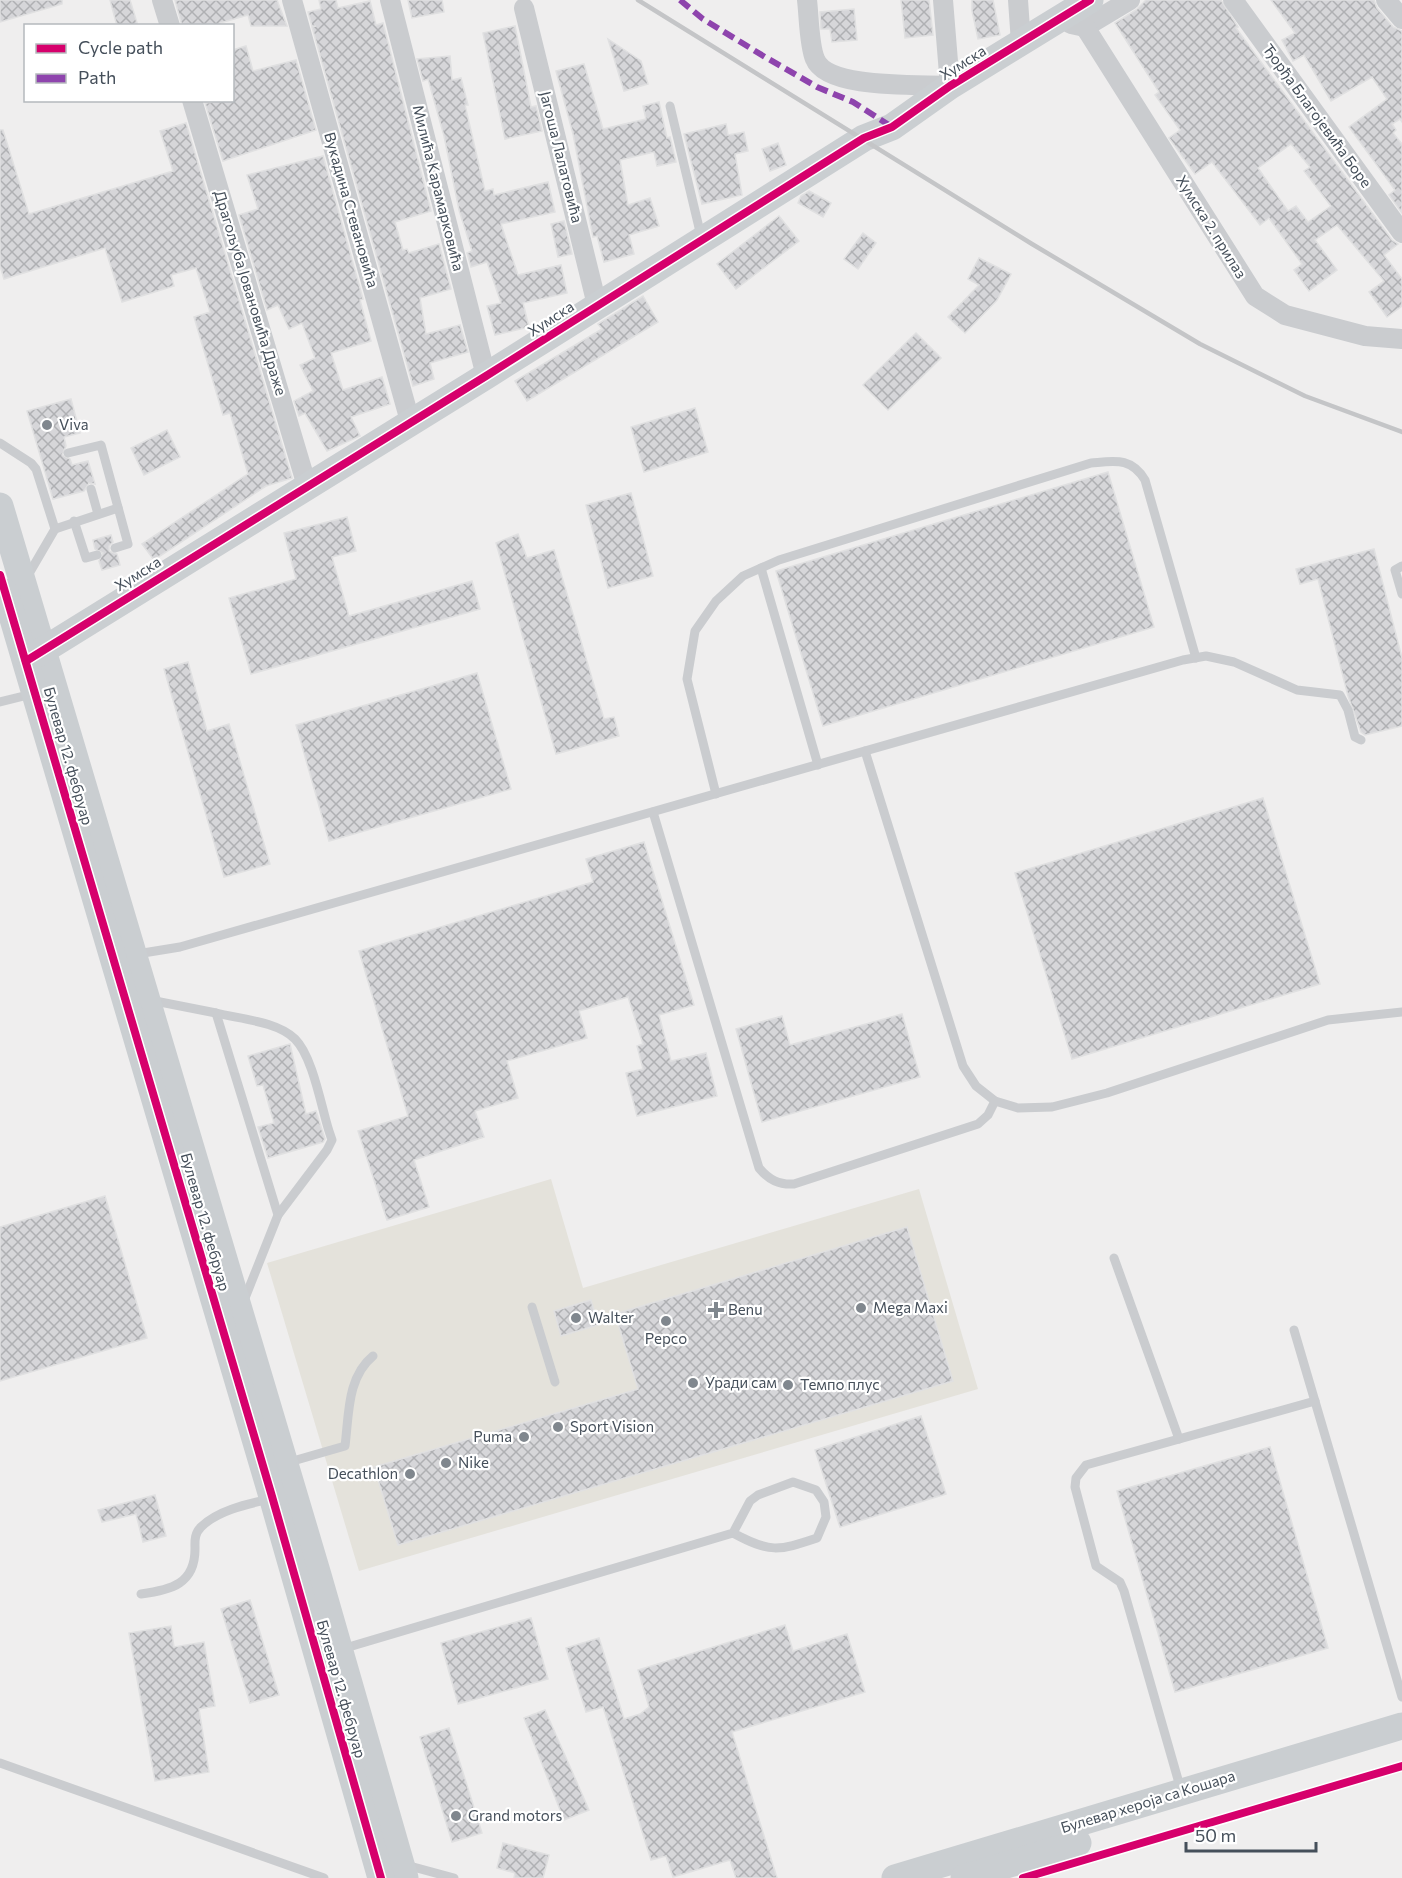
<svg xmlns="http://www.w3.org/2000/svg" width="1402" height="1878" font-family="Commissioner,sans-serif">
	<defs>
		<pattern id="building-cross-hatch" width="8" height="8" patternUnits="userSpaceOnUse" patternTransform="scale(1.5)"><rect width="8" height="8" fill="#d6d6d9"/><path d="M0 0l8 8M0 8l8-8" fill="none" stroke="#afb0b3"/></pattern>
	</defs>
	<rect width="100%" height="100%" fill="#efeeee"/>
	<polygon fill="#e4e2db" points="551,1179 583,1288 919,1189 978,1389 359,1571 267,1263"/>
	<g fill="url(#building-cross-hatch)" stroke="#e0e0e1" stroke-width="1.5" fill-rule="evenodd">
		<polygon points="0,0 62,0 62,4 0,22"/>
		<polygon points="110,0 130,0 138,26 117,26"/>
		<polygon points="175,0 277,0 287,26 251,26 248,15 220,23 221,26 182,26"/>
		<polygon points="319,0 336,0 338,8 370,1 376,25 383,23 431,211 395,222 403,250 407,249 409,253 439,244 451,289 420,298 426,334 460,325 468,352 430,363 434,379 413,386 312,27 316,26 312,26 308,12 321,9"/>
		<polygon points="408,0 442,0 444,12 412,18"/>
		<polygon points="901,0 929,0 933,35 905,38"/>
		<polygon points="972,0 993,0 1000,35 978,39 972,11"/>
		<path d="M 1146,0 L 1221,0 L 1238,27 L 1236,28 L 1392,240 L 1398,244 L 1384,255 L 1402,279 L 1402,306 L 1387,317 L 1369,292 L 1384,281 L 1337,225 L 1315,240 L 1337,270 L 1309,291 L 1294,270 L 1302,264 L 1269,218 L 1260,225 L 1212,162 L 1195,174 L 1169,138 L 1180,130 L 1155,95 L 1159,92 L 1115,23 L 1136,10 ZM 1291,144 L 1310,167 L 1304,171 L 1331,206 L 1308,222 L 1296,206 L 1288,211 L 1258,168 Z"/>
		<polygon points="1271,0 1374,0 1377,8 1393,27 1402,31 1402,122 1400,119 1392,124 1396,130 1393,133 1402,144 1402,213 1389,195 1395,190 1349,127 1387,99 1372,77 1331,101 1304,55 1293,61 1282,40 1295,33"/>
		<polygon points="854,9 857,40 832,42 830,29 821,29 820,12"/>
		<polygon points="515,26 531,107 536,106 542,131 505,139 483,33"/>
		<polygon points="608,39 641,61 648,84 624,91"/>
		<polygon points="246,46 253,71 296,60 316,130 223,161 205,103 232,100 232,50"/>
		<polygon points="450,56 452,80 461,78 468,105 465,105 485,191 493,189 494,195 548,182 555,212 501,224 518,275 561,265 567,293 523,303 529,327 495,335 487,306 501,303 487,262 471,267 467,253 472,251 459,210 444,136 428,79 423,81 417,59"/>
		<polygon points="584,64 603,129 646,119 643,106 659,102 667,138 670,137 676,162 657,166 654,152 620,160 628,205 650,198 659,226 629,235 634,254 604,262 597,236 593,237 573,134 556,71"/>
		<polygon points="186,123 292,478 266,486 154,560 142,544 248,474 230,413 223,415 194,317 210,312 196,268 171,275 174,286 122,302 105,248 4,279 0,266 0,130 3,130 29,214 173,171 160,131"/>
		<polygon points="726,124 728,135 744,132 748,151 735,154 742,195 702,204 684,134"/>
		<polygon points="778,143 786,165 770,171 762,149"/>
		<polygon points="323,156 363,299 360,300 371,341 331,353 343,390 382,377 390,404 351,417 360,436 327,451 305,413 299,416 294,401 313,391 300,365 315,358 302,323 289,329 278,305 267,310 239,215 258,209 247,175"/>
		<polygon points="809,191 831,203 823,217 798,203 801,196"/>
		<polygon points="779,216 799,241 736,289 717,264"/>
		<polygon points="564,221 572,254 558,257 551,224"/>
		<polygon points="863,233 876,243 858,269 844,259"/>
		<polygon points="979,258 1011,274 997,300 965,333 948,317 979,285 968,279"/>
		<polygon points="643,296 658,322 527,401 515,381 602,329 598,324"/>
		<polygon points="916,333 941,358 888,410 863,385"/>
		<polygon points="71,399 80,433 64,437 66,446 62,455 70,459 72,465 88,461 95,484 89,483 84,491 53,499 27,411"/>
		<polygon points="695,408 708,452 644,472 631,427"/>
		<polygon points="167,430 180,457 144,475 131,448"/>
		<polygon points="1108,472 1154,627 823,726 776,571"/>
		<polygon points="631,493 653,576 608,588 586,505"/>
		<polygon points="347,517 356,551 332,557 349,616 472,581 480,609 251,674 229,598 296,579 284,533"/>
		<polygon points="518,534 527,558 554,550 604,719 614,717 619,736 556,754 496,543"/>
		<polygon points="111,535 113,542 109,546 109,551 117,554 120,565 102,570 99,561 103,553 95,549 93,540"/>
		<polygon points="1374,549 1402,658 1402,726 1365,735 1361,732 1348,696 1318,579 1300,584 1296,569"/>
		<polygon points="188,662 207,731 229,724 270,864 224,877 164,669"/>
		<polygon points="477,673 511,789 329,841 296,725"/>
		<polygon points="1263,798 1320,984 1072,1059 1015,873"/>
		<polygon points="644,842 694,1005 659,1015 671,1061 706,1053 717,1096 637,1116 626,1073 643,1069 637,1046 643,1044 628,997 579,1011 587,1038 507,1061 518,1098 475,1111 484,1137 414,1160 429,1207 387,1220 358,1131 408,1116 359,951 593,882 586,859"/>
		<polygon points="902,1014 920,1077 762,1122 736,1029 782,1016 790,1045"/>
		<polygon points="290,1044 306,1114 316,1111 325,1139 323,1142 268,1158 258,1127 274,1123 263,1085 257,1086 248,1056"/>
		<polygon points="105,1196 147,1338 0,1381 0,1227"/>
		<polygon points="907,1227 953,1381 398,1545 374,1467 638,1389 615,1314"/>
		<polygon points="591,1300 598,1325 561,1336 554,1311"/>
		<polygon points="921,1416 946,1494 840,1527 815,1450"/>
		<polygon points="1270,1447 1328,1648 1175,1692 1117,1491"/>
		<polygon points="155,1495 166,1536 143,1542 136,1514 102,1522 98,1510"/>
		<polygon points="250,1600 279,1695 250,1703 221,1609"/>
		<polygon points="531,1618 548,1679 458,1704 441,1643"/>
		<polygon points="785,1625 793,1651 847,1634 865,1692 732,1732 777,1878 736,1878 730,1860 673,1877 666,1856 651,1860 603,1707 586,1712 566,1648 599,1638 624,1719 640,1714 649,1707 638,1670"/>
		<polygon points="171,1626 174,1647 204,1642 215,1706 199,1709 209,1772 155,1781 129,1633"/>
		<polygon points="545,1710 589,1810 564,1820 524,1718"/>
		<polygon points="449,1728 482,1833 452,1842 420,1737"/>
		<polygon points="503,1843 549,1855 543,1878 514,1878 515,1873 497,1868"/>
	</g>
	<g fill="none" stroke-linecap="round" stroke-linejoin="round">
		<g stroke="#cacccf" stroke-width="9">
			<polyline points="670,106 701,236"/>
			<polyline points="0,443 31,463 36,469 55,529 27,577"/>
			<polyline points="68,453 101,445 128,544 115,548"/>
			<polyline points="91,489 98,514"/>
			<polyline points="74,521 86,558 97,555"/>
			<polyline points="55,529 118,508"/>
			<polyline points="1402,566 1395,570 1402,594"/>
			<polyline points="761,568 818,765"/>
			<polyline points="0,702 32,694"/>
			<polyline points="865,751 963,1066 976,1086 995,1101 1018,1108 1052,1107 1107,1093 1328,1020 1402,1012"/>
			<path d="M 716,794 L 687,679 L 695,631 L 716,601 L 743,576 L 779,560 L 1091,463 C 1115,461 1131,457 1145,480 L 1196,658"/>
			<path d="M 653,812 L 759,1168 C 769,1180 779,1185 794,1184 L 978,1124 L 988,1115 L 995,1101"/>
			<polyline points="137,954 180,947 1183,660 1206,656 1234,662 1297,690 1340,695 1348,710 1355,737 1361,740"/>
			<polyline points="150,1000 216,1013 278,1215 243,1303"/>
			<path d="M 216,1013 C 239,1019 277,1021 295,1039 C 313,1057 321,1106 329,1131 L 332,1140 L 327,1150 L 278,1215"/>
			<polyline points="1114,1258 1179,1439"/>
			<polyline points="532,1307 555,1382"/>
			<polyline points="1294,1330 1402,1697"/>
			<path d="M 286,1463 L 345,1446 C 349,1415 347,1377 373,1356"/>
			<path d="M 141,1594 C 171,1590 195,1584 195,1549 C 195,1541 194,1534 201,1527 C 218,1510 248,1504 270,1499"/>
			<path d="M 342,1649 L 733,1533 C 770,1553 778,1551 817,1538 L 826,1517 L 824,1502 L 816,1490 L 793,1482 L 758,1495 L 750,1501 L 733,1533"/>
			<polyline points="0,1763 324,1878"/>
			<polyline points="1181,1790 1124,1591 1120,1582 1096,1566 1075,1487 1076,1478 1086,1465 1315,1401"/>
			<polyline points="406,1865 454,1878"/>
		</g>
		<g stroke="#cacccf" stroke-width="20">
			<polyline points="162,0 170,26"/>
			<polyline points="292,0 410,421"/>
			<polyline points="390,0 486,376"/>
			<path d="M 807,0 C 809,16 809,45 815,59 C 827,90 921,84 950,86 L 943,0"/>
			<polyline points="1018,0 1021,43"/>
			<polyline points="1233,0 1402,233"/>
			<polyline points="1386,0 1402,19"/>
			<polyline points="524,8 597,305"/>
			<polyline points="1071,24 1085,27 1130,0"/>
			<polyline points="1085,27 1255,296 1285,315 1365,336 1402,339"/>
			<polyline points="192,100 307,486"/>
		</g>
		<g stroke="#caced1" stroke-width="27">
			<polyline points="0,506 318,1575 405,1878"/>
			<polyline points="5,592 271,1493 381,1878"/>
			<polyline points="29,659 486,376 864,138 892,127 950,86 1090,0"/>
			<polyline points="895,1878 1402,1726"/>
			<polyline points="964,1878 1078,1843"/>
		</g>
		<polyline stroke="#c4c5c7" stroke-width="4.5" points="638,0 1032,244 1200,344 1305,396 1402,432"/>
		<polyline stroke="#8e44ad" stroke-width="6" stroke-dasharray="12 6" stroke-linecap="butt" points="680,0 703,19 765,57 817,87 853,102 892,127"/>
		<g stroke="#fff" stroke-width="11">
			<g id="cycleway">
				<polyline points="0,575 271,1493 381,1878"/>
				<polyline points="26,661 486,376 864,138 892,127 950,86 1090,0"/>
				<polyline points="1023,1878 1402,1766"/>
			</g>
		</g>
		<use href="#cycleway" stroke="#d6006c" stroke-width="8"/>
	</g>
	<g fill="#80878e" stroke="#fff" stroke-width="2">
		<circle cx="47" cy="425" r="6"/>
		<circle cx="861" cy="1308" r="6"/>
		<path d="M713 1301h6v6h6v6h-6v6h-6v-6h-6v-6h6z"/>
		<circle cx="576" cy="1318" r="6"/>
		<circle cx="666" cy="1321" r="6"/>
		<circle cx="693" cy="1383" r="6"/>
		<circle cx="788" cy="1385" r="6"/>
		<circle cx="558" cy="1427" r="6"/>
		<circle cx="524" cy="1437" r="6"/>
		<circle cx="446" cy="1463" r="6"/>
		<circle cx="410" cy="1474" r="6"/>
		<circle cx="456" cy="1816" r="6"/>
	</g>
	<g text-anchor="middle" stroke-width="4.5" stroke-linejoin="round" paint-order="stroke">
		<g font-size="15" fill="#454f5a" stroke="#fff">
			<text transform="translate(963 63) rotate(-32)" y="5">Хумска</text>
			<text transform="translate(1317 116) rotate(54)" y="5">Ђорђа Благојевића Боре</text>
			<text transform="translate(561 157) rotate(76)" y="5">Јагоша Лалатовића</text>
			<text transform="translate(438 188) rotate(76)" y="5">Милића Карамарковића</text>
			<text transform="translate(351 210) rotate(74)" y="5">Вукадина Стевановића</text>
			<text transform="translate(1211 227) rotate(58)" y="5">Хумска 2. прилаз</text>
			<text transform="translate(250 293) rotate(73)" y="5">Драгољуба Јовановића Драже</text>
			<text transform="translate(551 319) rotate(-33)" y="5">Хумска</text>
			<text transform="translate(138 574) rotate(-32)" y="5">Хумска</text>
			<text transform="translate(68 756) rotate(74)" y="5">Булевар 12. фебруар</text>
			<text transform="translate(205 1222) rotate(74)" y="5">Булевар 12. фебруар</text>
			<text transform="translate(341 1689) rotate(74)" y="5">Булевар 12. фебруар</text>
			<text transform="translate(1148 1802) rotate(-17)" y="5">Булевар хероја са Кошара</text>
		</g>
		<g font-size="15" fill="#454f5a" stroke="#fff" text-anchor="start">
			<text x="59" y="430">Viva</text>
			<text x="873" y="1313">Mega Maxi</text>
			<text x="728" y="1315">Benu</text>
			<text x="588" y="1323">Walter</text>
			<text x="666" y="1344" text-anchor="middle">Pepco</text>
			<text x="705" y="1388">Уради сам</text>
			<text x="800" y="1390">Темпо плус</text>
			<text x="570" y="1432">Sport Vision</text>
			<text x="512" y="1442" text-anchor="end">Puma</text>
			<text x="458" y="1468">Nike</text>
			<text x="398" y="1479" text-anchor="end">Decathlon</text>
			<text x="468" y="1821">Grand motors</text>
		</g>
	</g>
	<rect x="24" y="24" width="210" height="78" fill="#ffffff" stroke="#b5b9bd" stroke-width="1.5"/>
	<rect x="36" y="44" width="30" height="9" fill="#d6006c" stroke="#b5b9bd" stroke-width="1.5"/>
	<text x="78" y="54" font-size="18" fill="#454f5a">Cycle path</text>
	<rect x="36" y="74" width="30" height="9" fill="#8e44ad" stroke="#b5b9bd" stroke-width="1.5"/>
	<text x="78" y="84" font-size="18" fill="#454f5a">Path</text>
	<path d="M1186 1842v9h130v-9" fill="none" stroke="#454f5a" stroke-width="3"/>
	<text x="1195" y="1842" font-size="18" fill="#454f5a" stroke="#ffffff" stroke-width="4.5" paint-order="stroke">50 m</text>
</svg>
